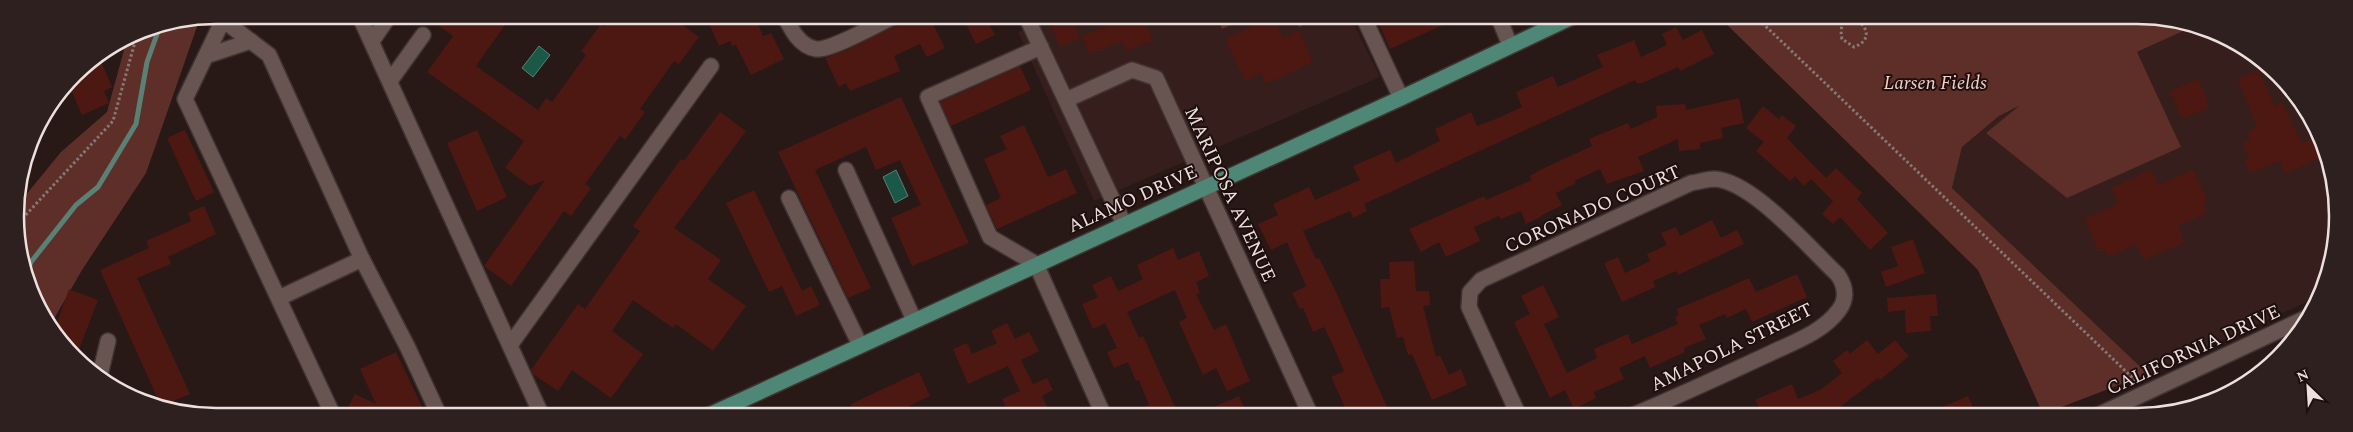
<svg xmlns="http://www.w3.org/2000/svg" width="2353" height="432" font-family="Spectral,serif">
	<rect width="100%" height="100%" fill="#281816"/>
	<g fill="#351e1b">
		<polygon points="1054,16 1350,16 1380,77 1094,201 1018,32"/>
		<polygon points="2192,27 2237,42 2296,93 2331,164 2336,242 2320,296 2148,374 1952,188 1962,147 1999,116"/>
	</g>
	<g fill="#5e2f29">
		<polygon points="1216,16 1270,16 1251,25 1240,21 1222,29"/>
		<polygon points="1294,16 1322,16 1299,27"/>
		<polygon points="1718,16 2163,17 2192,27 2137,52 2181,147 2067,198 1986,133 2019,106 1999,116 1962,147 1952,188 2148,374 2043,414 1978,270"/>
		<polygon points="200,18 146,173 82,270 51,324 26,280 16,207 61,152 107,112 127,39 139,30"/>
	</g>
	<g fill="#1a5848" stroke="#598175">
		<polygon points="539,46 550,55 533,77 522,68"/>
		<polygon points="896,170 908,196 895,203 883,177"/>
	</g>
	<g fill="none" stroke-linecap="round" stroke-linejoin="round">
		<polyline stroke="#598175" stroke-width="5" points="25,277 31,262 76,205 98,187 136,124 147,62 160,26"/>
	</g>
	<g fill="#4e1812">
		<polygon points="424,15 512,15 476,66 538,110 546,98 552,102 586,55 581,51 601,24 605,27 613,15 669,15 699,37 679,64 674,61 640,109 645,112 625,140 620,136 585,184 591,188 571,216 564,211 511,286 484,266 545,180 530,186 505,168 524,141 427,72 453,36"/>
		<polygon points="720,15 754,15 763,36 771,33 784,59 751,75 736,45 732,46 730,41 719,46 708,21"/>
		<polygon points="908,16 929,16 945,48 927,57 920,44 894,56 900,71 850,91 846,83 839,87 825,58 847,50 899,24"/>
		<polygon points="962,16 985,16 995,35 976,44"/>
		<polygon points="1111,16 1143,16 1153,40 1126,51 1122,41 1089,54 1082,36 1114,23"/>
		<polygon points="1393,16 1463,16 1390,49 1378,22"/>
		<polygon points="1273,17 1283,38 1299,31 1313,62 1266,84 1261,73 1245,81 1225,39"/>
		<polygon points="1072,19 1080,38 1060,47 1052,27"/>
		<polygon points="1676,27 1683,40 1702,30 1714,54 1680,71 1678,67 1642,83 1637,83 1635,80 1364,204 1367,211 1353,218 1350,211 1303,231 1316,259 1319,258 1336,292 1391,416 1361,416 1358,410 1348,414 1331,377 1344,371 1332,343 1324,327 1313,332 1303,308 1300,309 1292,293 1306,286 1287,242 1271,250 1258,224 1278,215 1273,204 1309,187 1315,200 1360,180 1353,166 1390,150 1396,163 1440,141 1435,129 1471,112 1477,126 1498,118 1522,107 1516,92 1553,76 1558,87 1603,67 1597,55 1634,40 1641,57 1667,45 1662,34"/>
		<polygon points="99,57 112,87 104,91 109,103 82,115 68,83 74,74"/>
		<polygon points="1020,66 1031,90 951,126 940,102"/>
		<polygon points="2258,70 2275,107 2283,103 2302,143 2312,138 2321,157 2286,174 2280,161 2250,173 2244,160 2249,157 2242,143 2250,139 2247,132 2257,126 2237,79"/>
		<polygon points="2198,79 2210,107 2182,119 2170,91"/>
		<polygon points="901,97 969,243 912,266 891,218 921,205 900,160 876,170 866,147 815,170 871,288 848,298 778,152"/>
		<polygon points="1739,98 1744,123 1721,128 1723,138 1700,143 1700,149 1679,151 1678,139 1638,157 1644,171 1607,184 1600,169 1574,181 1576,183 1556,193 1562,205 1541,216 1541,217 1526,224 1521,211 1501,219 1499,216 1474,227 1480,241 1446,257 1439,242 1421,252 1409,229 1484,196 1486,200 1532,180 1530,176 1540,170 1592,146 1589,139 1628,123 1631,129 1657,117 1656,106 1685,104 1686,110"/>
		<polygon points="1763,106 1779,119 1782,115 1796,126 1787,138 1826,178 1836,168 1862,193 1857,199 1888,233 1870,250 1840,217 1833,224 1822,214 1833,201 1811,179 1804,186 1795,176 1790,181 1756,151 1764,142 1746,128"/>
		<polygon points="720,112 746,131 674,228 721,260 708,279 746,306 713,351 676,324 673,328 633,300 612,331 643,354 611,398 572,370 558,391 533,374 531,370 578,304 585,309 640,231 633,226 681,159 684,161"/>
		<polygon points="1024,125 1048,177 1066,169 1077,193 997,229 986,205 1001,198 984,159 1007,149 1000,136"/>
		<polygon points="185,130 214,192 196,201 167,138"/>
		<polygon points="477,130 507,197 477,211 447,143"/>
		<polygon points="2151,169 2159,185 2193,169 2208,202 2203,204 2206,213 2178,226 2185,242 2144,260 2136,244 2108,257 2105,249 2099,252 2084,219 2118,204 2111,188"/>
		<polygon points="754,190 802,291 811,286 820,305 796,316 782,286 769,292 726,203"/>
		<polygon points="204,206 216,234 168,257 171,264 137,278 190,394 161,406 100,270 149,248 146,241 191,221 188,213"/>
		<polygon points="1712,220 1721,238 1737,230 1744,244 1678,275 1676,271 1653,281 1655,287 1622,302 1604,263 1618,257 1625,273 1650,261 1647,254 1667,245 1661,233 1676,227 1680,236"/>
		<polygon points="1913,239 1925,273 1886,287 1881,272 1898,266 1891,247"/>
		<polygon points="1173,248 1178,260 1199,251 1209,276 1196,282 1200,293 1196,294 1214,330 1226,324 1250,381 1227,391 1216,368 1203,375 1179,322 1187,318 1175,290 1127,312 1139,338 1143,336 1179,416 1125,416 1149,405 1139,380 1136,381 1128,362 1114,368 1107,352 1117,348 1105,323 1093,329 1082,304 1098,297 1092,285 1111,276 1118,291 1143,279 1137,265"/>
		<polygon points="1414,261 1416,291 1429,291 1430,305 1423,306 1436,357 1440,355 1449,375 1461,369 1467,385 1432,400 1412,354 1408,355 1403,337 1397,338 1389,307 1381,308 1380,279 1390,279 1389,262"/>
		<polygon points="1797,274 1807,297 1752,322 1746,309 1727,318 1725,314 1699,325 1706,339 1684,348 1685,352 1650,368 1645,356 1619,368 1624,379 1594,392 1596,398 1574,409 1565,390 1550,398 1514,322 1530,314 1521,296 1543,285 1559,317 1544,324 1567,373 1597,358 1594,349 1628,334 1632,344 1678,324 1675,317 1679,315 1677,309 1708,296 1749,278 1756,292"/>
		<polygon points="69,289 98,300 76,357 65,348 54,331"/>
		<polygon points="1936,294 1938,316 1930,316 1931,331 1906,333 1905,310 1888,312 1887,298"/>
		<polygon points="1007,323 1015,339 1029,332 1039,351 1021,360 1033,384 1047,378 1053,390 1042,396 1052,416 1010,416 1002,399 1020,391 1008,366 968,384 953,349 967,343 972,354 997,343 991,331"/>
		<polygon points="1867,340 1878,354 1895,340 1909,356 1880,380 1878,378 1836,410 1821,416 1764,416 1755,400 1792,384 1798,399 1820,390 1842,373 1833,361 1847,350 1850,354"/>
		<polygon points="396,352 426,415 344,415 355,394 376,404 360,369"/>
		<polygon points="919,372 930,396 909,406 910,409 895,416 831,416 852,406 851,404"/>
		<polygon points="1239,396 1248,416 1221,416 1216,406"/>
		<polygon points="1968,396 1977,416 1922,416"/>
	</g>
	<g fill="none" stroke-linecap="round" stroke-linejoin="round">
		<g stroke="#403433" stroke-width="18">
			<g id="minor">
				<polyline points="359,15 542,416"/>
				<path d="M 784,15 C 791,29 799,46 816,49 C 830,51 880,23 895,16"/>
				<polyline points="1026,16 1124,224"/>
				<polyline points="1363,16 1401,98"/>
				<polyline points="1498,16 1510,45"/>
				<polyline points="372,41 390,15"/>
				<polyline points="1041,47 928,97 990,237 1036,264 1104,416"/>
				<polyline points="206,56 251,41"/>
				<polyline points="390,81 423,35"/>
				<polyline points="1066,100 1132,70 1156,78 1311,416"/>
				<polyline points="846,170 914,320"/>
				<polyline points="789,198 860,345"/>
				<polyline points="279,298 362,259"/>
				<polyline points="510,345 711,66"/>
				<polyline points="100,375 108,341"/>
				<polyline points="333,415 185,99 223,20 269,55 362,259 408,348 439,415"/>
				<path d="M 1519,416 L 1469,307 L 1470,292 L 1481,280 L 1691,183 C 1699,182 1707,179 1714,179 C 1752,180 1810,249 1838,275 C 1846,287 1847,299 1839,310 C 1823,332 1794,342 1771,353 C 1724,375 1678,396 1631,416"/>
				<polyline points="2094,417 2308,317"/>
			</g>
		</g>
		<g stroke="#403433" stroke-width="18">
			<polyline id="major" points="707,416 1401,98 1574,16"/>
		</g>
		<g stroke="#867876" stroke-width="3" stroke-dasharray="2.5 2.5" stroke-linecap="butt">
			<polyline points="1755,16 2137,382"/>
			<path d="M 1828,16 C 1838,22 1849,18 1860,22 C 1870,32 1868,42 1854,47 L 1842,39 C 1840,31 1842,25 1844,16"/>
			<polyline points="19,228 22,219 113,121 138,31"/>
		</g>
		<use href="#minor" stroke="#685551" stroke-width="15"/>
		<use href="#major" stroke="#4e8775" stroke-width="15"/>
	</g>
	<g text-anchor="middle" stroke-width="4" stroke-linejoin="round" paint-order="stroke">
		<g font-size="19" font-style="italic" fill="#f6cfc8" stroke="#1e0f0d">
			<text x="1935" y="89">Larsen Fields</text>
		</g>
		<g font-size="19" fill="#ece0de" stroke="#1e0f0d">
			<text transform="translate(1231 194) rotate(65)" y="7">MARIPOSA AVENUE</text>
			<text transform="translate(1132 198) rotate(-24)" y="7">ALAMO DRIVE</text>
			<text transform="translate(1592 208) rotate(-24)" y="7">CORONADO COURT</text>
			<text transform="translate(1731 346) rotate(-26)" y="7">AMAPOLA STREET</text>
			<text transform="translate(2193 349) rotate(-25)" y="7">CALIFORNIA DRIVE</text>
		</g>
	</g>
	<path d="M0 0H2353V432H0ZM216 24H2137A192 192 0 0 1 2329 216V216A192 192 0 0 1 2137 408H216A192 192 0 0 1 24 216V216A192 192 0 0 1 216 24Z" fill="#2e201e" fill-rule="evenodd"/>
	<path fill="none" stroke="#ece0de" stroke-width="2.5" d="M216 24H2137A192 192 0 0 1 2329 216V216A192 192 0 0 1 2137 408H216A192 192 0 0 1 24 216V216A192 192 0 0 1 216 24Z"/>
	<g transform="translate(2308 387) rotate(335)" stroke="#1e0f0d" stroke-width="4" paint-order="stroke">
	<path d="M0-4L9 19L0 12L-9 19Z" fill="#ece0de"/>
	<text y="-8" font-size="14" font-weight="bold" text-anchor="middle" fill="#ece0de">N</text>
	</g>
</svg>
